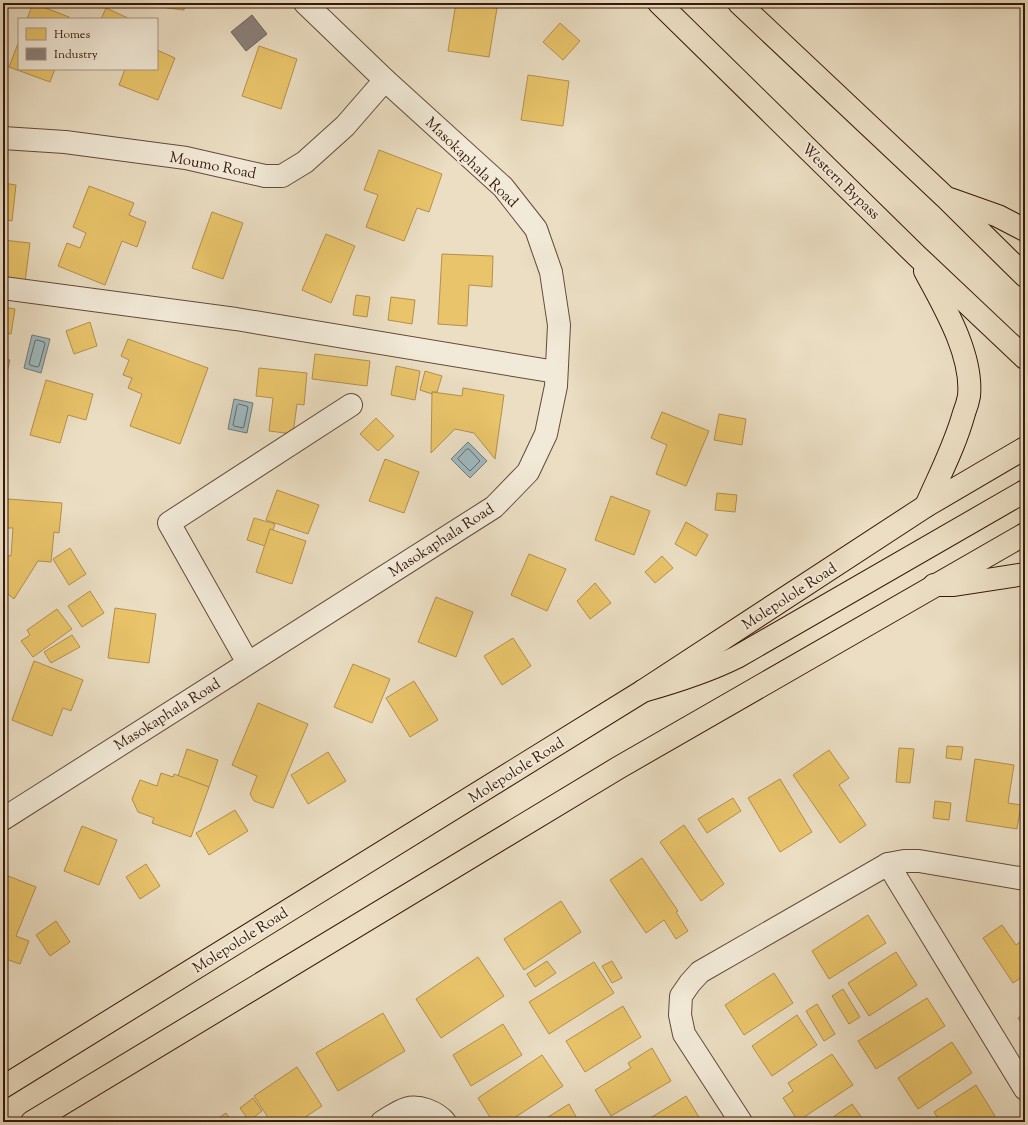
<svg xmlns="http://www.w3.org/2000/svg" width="1028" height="1125" font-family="'Sorts Mill Goudy',serif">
	<rect width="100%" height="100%" fill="#ebdec3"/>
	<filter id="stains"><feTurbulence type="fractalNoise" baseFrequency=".005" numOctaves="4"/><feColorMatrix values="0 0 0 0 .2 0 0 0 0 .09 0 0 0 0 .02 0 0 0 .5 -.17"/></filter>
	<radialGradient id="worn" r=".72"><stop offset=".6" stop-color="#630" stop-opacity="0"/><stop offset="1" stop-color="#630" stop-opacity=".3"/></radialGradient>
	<g fill="#9eb9bf" stroke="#757977">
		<polygon points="32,335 50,339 41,373 24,368"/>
		<polygon points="234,399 253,403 247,433 228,429"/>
		<polygon points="468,442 487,461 470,478 451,459"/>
	</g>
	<g fill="#e9c46a" stroke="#b4904d">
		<polygon points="33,3 69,17 68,19 27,19"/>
		<polygon points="151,3 185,3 184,10 151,6"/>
		<polygon points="456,3 465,3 497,8 489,57 448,51"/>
		<polygon points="106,8 130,19 101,19"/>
		<polygon points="560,23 580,41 563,60 543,42"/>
		<polygon points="19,41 19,69 55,69 50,82 9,67"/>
		<polygon points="259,46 297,59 281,109 242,96"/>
		<polygon points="157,50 175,58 158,100 119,85 125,69 157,69"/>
		<polygon points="528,75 569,81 563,126 521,120"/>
		<polygon points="379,150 442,174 429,212 417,208 404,241 366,227 378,195 364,190"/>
		<polygon points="3,183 16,185 12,221 3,219"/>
		<polygon points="89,186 134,203 129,215 146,222 137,247 122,241 105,285 58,266 67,243 80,248 86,233 73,227"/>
		<polygon points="212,212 243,223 223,279 192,268"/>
		<polygon points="326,234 355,246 331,303 302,290"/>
		<polygon points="3,240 30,243 25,282 3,279"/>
		<polygon points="442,254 493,256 492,287 469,285 467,326 438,324"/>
		<polygon points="356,295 370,297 367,317 353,315"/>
		<polygon points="391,297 415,300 412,324 388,320"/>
		<polygon points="3,307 15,309 11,334 3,332"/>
		<polygon points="90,322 97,346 74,354 66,331"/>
		<polygon points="128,339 208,368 180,444 130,426 142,394 128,388 132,378 123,375 129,360 121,356"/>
		<polygon points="315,354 370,361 367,386 312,379"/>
		<polygon points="3,359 10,360 3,389"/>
		<polygon points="396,366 420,371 415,400 391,395"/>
		<polygon points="259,368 307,373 304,405 297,404 293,434 269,431 273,398 256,396"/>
		<polygon points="425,371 442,376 437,392 432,392 432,394 420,390"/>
		<polygon points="46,380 93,394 86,420 68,415 60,443 30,435"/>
		<polygon points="463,388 504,395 495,459 474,433 455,429 431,453 432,392 462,396"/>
		<polygon points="662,412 709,431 686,486 656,474 667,445 651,438"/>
		<polygon points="719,414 746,419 742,445 714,440"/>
		<polygon points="376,418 394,436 378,451 360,434"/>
		<polygon points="385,459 419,472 404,513 369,501"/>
		<polygon points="277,490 319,505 308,534 266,520"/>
		<polygon points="717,493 737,495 735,512 715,510"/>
		<polygon points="611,496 650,511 634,555 595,540"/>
		<polygon points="8,499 62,503 59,533 54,532 51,562 38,561 14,599 3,590 3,555 11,556 13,528 5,528"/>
		<polygon points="254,518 275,524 273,530 270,529 265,546 247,540"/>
		<polygon points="686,522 708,535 696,556 675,544"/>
		<polygon points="270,529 306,541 292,584 256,572"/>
		<polygon points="70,548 86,574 69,585 53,559"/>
		<polygon points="529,554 566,569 547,611 511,595"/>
		<polygon points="662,556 673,568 655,583 645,572"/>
		<polygon points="595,583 611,603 590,619 577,601"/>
		<polygon points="90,591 104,613 82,627 68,606"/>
		<polygon points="436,597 473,612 456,657 418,642"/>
		<polygon points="115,608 156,614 149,663 108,658"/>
		<polygon points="57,609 72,629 33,657 21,641 30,635 27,630"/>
		<polygon points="72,635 80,647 51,663 44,652"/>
		<polygon points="513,638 531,666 502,685 484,656"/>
		<polygon points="34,661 83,680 71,711 63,708 52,736 12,720"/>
		<polygon points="353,664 390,679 372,723 334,707"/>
		<polygon points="414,681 438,720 410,737 386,698"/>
		<polygon points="258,703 308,724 273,808 254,801 250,794 257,776 232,765"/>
		<polygon points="947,746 963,747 961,760 946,758"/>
		<polygon points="899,748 914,749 910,783 896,782"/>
		<polygon points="187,749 218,760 209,787 178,776"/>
		<polygon points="829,750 849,778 839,785 866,825 840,843 793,775"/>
		<polygon points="328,752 346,781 308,804 291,775"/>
		<polygon points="975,759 1014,765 1008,803 1021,805 1017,829 966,821"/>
		<polygon points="161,773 173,777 174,774 209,787 191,837 152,823 154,818 138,812 132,799 140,780 157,786"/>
		<polygon points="780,779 812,832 780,852 748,798"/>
		<polygon points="733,798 741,811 707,833 698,819"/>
		<polygon points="935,801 951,803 949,820 933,818"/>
		<polygon points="235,810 248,831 209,855 196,833"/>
		<polygon points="684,825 724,884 701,901 660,842"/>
		<polygon points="82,826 117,840 99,885 64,871"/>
		<polygon points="642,858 678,911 676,912 688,931 676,939 664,920 646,933 610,880"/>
		<polygon points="146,864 160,886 140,899 126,877"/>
		<polygon points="3,874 36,887 16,936 29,941 20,964 3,958"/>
		<polygon points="561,901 581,932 524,970 504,939"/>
		<polygon points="868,915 886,943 829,979 812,951"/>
		<polygon points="56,921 70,942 50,956 36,935"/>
		<polygon points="1002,925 1016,945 1025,938 1025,975 1013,983 983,938"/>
		<polygon points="896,952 917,985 869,1016 848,983"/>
		<polygon points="478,957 504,996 441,1038 416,999"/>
		<polygon points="547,961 556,973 535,987 527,974"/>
		<polygon points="612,961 622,978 612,983 602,966"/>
		<polygon points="594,962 614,993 549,1034 529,1002"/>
		<polygon points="774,973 793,1003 744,1035 725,1005"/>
		<polygon points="843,989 860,1017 849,1024 832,996"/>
		<polygon points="927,998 945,1026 876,1069 858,1041"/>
		<polygon points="817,1004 835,1034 824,1041 806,1011"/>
		<polygon points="623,1006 641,1037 585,1072 566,1041"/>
		<polygon points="383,1013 405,1051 338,1091 316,1053"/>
		<polygon points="1025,1013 1025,1029 1018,1018"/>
		<polygon points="797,1015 817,1045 772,1076 752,1046"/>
		<polygon points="503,1024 522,1055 471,1086 453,1055"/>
		<polygon points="952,1042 972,1073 918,1109 898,1078"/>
		<polygon points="652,1048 671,1081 611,1116 595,1090 631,1068 628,1063"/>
		<polygon points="832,1054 853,1085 798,1121 783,1098 793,1091 788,1083"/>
		<polygon points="542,1055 563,1086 508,1122 493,1122 478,1098"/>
		<polygon points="297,1067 322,1106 298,1122 271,1122 254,1096"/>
		<polygon points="976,1085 995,1116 986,1122 940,1122 934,1112"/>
		<polygon points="686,1096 702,1122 649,1122 647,1120"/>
		<polygon points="253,1098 262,1111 249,1121 240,1108"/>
		<polygon points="569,1104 579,1122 540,1122"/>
		<polygon points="852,1104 865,1122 826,1122"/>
		<polygon points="226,1113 232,1122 212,1122"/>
	</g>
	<polygon fill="#8a817c" stroke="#71625a" points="252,15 267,34 246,51 231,32"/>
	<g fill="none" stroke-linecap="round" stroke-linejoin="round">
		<g stroke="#6a6864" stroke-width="1">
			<polygon points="37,340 44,342 45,344 39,366 37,367 30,365 29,364 35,341"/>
			<polygon points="239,404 246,406 248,407 244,426 243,428 234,426 233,425 237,406"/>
			<polygon points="467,449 469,449 480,461 470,471 458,459"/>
		</g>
		<g stroke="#644a38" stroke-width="24">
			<g id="minor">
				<polyline points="3,138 65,142 186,158 265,176 282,176 305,162 345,126 385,80"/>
				<polyline points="3,288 236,319 556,372"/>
				<polyline points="248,663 169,523 351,405"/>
				<polyline points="3,819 494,507 528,472 546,434 556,386 559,325 551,272 536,229 503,187 385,80 305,3"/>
				<polyline points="888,864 1025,1089"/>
				<path d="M 382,1122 C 399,1112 407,1103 427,1110 C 435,1113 440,1116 445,1122"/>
				<polyline points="741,1122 684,1034 680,1015 681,996 690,983 700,972 888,864 904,861 919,861 1025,879"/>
			</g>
		</g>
		<g stroke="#37180a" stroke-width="24">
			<g id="primary">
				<polyline points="3,1087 643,691 926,506 1025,448"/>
				<polyline points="32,1122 618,768 1025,534"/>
			</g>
		</g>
		<g stroke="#37180a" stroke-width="24">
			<g id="trunk">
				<polyline points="659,3 917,256 1025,358"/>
				<polyline points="739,3 945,197 1025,276"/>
				<polyline points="950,199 998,216 1025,230"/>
				<path d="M 925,271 C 944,306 973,355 969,396 C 968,402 966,408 964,413 C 955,446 939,476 926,506"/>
				<polyline points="934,585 954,585 1025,574"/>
				<path d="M 643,691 C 675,682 707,672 737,657 L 1025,491"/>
			</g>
		</g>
		<use href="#minor" stroke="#f2ead8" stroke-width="22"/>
		<use href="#primary" stroke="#ebdec3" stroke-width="22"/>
		<use href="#trunk" stroke="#ebdec3" stroke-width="22"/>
	</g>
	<g text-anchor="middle" stroke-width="4" stroke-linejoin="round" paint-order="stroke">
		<g font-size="15" fill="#37180a" stroke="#f2ead8">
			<text transform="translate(472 162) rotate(44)" y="5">Masokaphala Road</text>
			<text transform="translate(213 165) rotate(11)" y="5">Moumo Road</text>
			<text transform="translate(841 181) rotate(44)" y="5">Western Bypass</text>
			<text transform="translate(441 540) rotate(-33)" y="5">Masokaphala Road</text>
			<text transform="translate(789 596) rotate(-33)" y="5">Molepolole Road</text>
			<text transform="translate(167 714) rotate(-32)" y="5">Masokaphala Road</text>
			<text transform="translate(516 770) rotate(-32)" y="5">Molepolole Road</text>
			<text transform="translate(240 940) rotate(-32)" y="5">Molepolole Road</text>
		</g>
	</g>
	<rect width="1028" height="1125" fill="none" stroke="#ebdec3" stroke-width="16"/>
	<rect x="4" y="4" width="1020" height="1117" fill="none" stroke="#37180a" stroke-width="2"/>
	<rect x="8" y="8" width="1012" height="1109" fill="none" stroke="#37180a"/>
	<rect x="18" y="18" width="140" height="52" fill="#f2ead8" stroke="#a79686"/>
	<rect x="26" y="28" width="20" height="12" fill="#e9c46a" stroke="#a79686"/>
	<text x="54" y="38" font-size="12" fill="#37180a">Homes</text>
	<rect x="26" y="48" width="20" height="12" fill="#8a817c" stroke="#a79686"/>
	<text x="54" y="58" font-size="12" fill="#37180a">Industry</text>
	<rect width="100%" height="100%" filter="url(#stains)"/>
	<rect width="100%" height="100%" fill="url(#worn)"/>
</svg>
